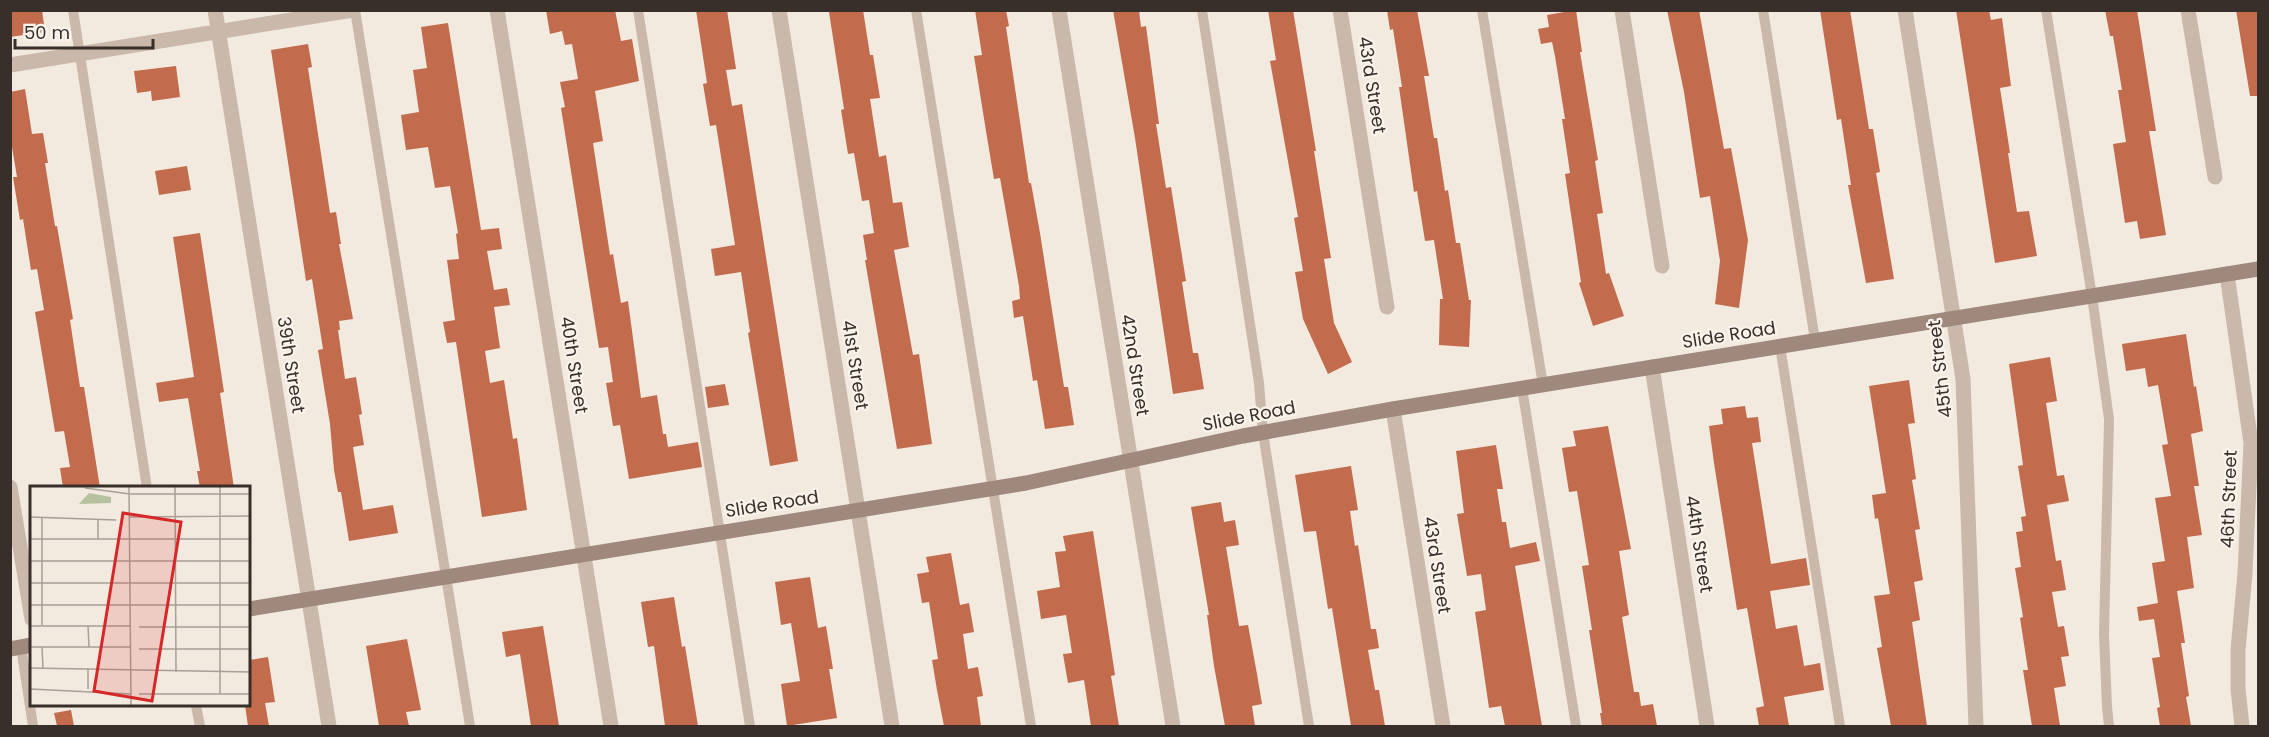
<svg xmlns="http://www.w3.org/2000/svg" width="2269" height="737" font-family="Poppins,sans-serif">
	<rect width="100%" height="100%" fill="#f2e9df"/>
	<g fill="#c26b4d">
		<polygon points="10,10 42,10 45,32 10,37"/>
		<polygon points="546,10 615,10 621,41 632,39 639,81 595,91 603,141 593,143 610,255 613,254 621,303 628,301 641,398 657,395 663,434 666,434 668,447 698,442 702,467 629,479 620,425 613,426 606,383 613,382 608,347 599,348 561,108 565,107 560,82 578,79 572,44 565,45 562,31 550,34"/>
		<polygon points="696,10 727,10 736,69 726,70 732,106 742,104 798,461 770,466 748,333 750,332 741,272 715,276 711,249 735,245 716,125 710,126 703,84 707,83"/>
		<polygon points="840,10 863,10 870,55 873,55 880,98 870,99 879,157 886,155 893,203 902,202 909,247 894,250 913,355 919,354 932,444 897,449 865,260 867,260 863,235 874,233 869,200 862,201 854,153 848,154 841,110 844,109 829,12"/>
		<polygon points="975,10 1006,10 1009,26 1006,27 1029,183 1031,183 1040,233 1064,387 1068,387 1074,425 1045,429 1037,380 1033,381 1023,316 1014,318 1012,301 1020,299 1019,286 1000,178 994,179 986,131 974,56 982,55"/>
		<polygon points="1113,10 1139,10 1141,27 1146,26 1159,124 1156,124 1166,188 1171,187 1186,281 1182,282 1193,353 1198,353 1204,389 1173,394 1135,138"/>
		<polygon points="1268,10 1293,10 1316,151 1314,151 1331,258 1324,259 1334,323 1352,362 1328,374 1303,319 1295,272 1303,271 1294,218 1298,217 1270,61 1276,60"/>
		<polygon points="1387,10 1417,10 1429,76 1424,76 1434,138 1437,138 1445,191 1448,190 1456,243 1460,243 1469,300 1471,300 1469,347 1439,345 1440,299 1443,299 1434,240 1425,241 1417,191 1414,192 1399,87 1402,87 1393,29 1390,30"/>
		<polygon points="1576,10 1582,52 1580,52 1598,160 1595,161 1603,213 1597,214 1606,274 1609,273 1624,316 1593,326 1579,283 1581,282 1565,174 1570,173 1562,119 1565,119 1555,56 1552,42 1541,44 1538,29 1549,27 1547,15"/>
		<polygon points="1667,10 1699,10 1724,149 1731,148 1748,240 1739,308 1715,304 1720,261 1710,196 1700,198 1684,92"/>
		<polygon points="1820,10 1850,10 1869,129 1873,129 1880,172 1876,173 1894,279 1866,283 1848,185 1851,185 1841,119 1837,120"/>
		<polygon points="1956,10 1989,10 1991,20 2002,18 2011,86 2000,88 2010,153 2008,153 2017,212 2029,211 2037,256 1995,263"/>
		<polygon points="2105,10 2137,10 2156,131 2149,131 2166,235 2140,239 2137,221 2125,223 2113,144 2126,142 2118,90 2122,90 2113,36 2110,36"/>
		<polygon points="2236,10 2259,10 2259,96 2250,96"/>
		<polygon points="448,23 481,230 499,228 502,249 487,251 494,290 507,288 510,305 494,307 500,348 485,351 490,383 504,380 513,439 517,438 527,510 482,517 456,342 447,343 443,322 455,320 447,260 459,259 456,234 458,233 450,186 435,188 428,147 406,150 401,115 419,112 413,70 427,68 421,27"/>
		<polygon points="308,44 312,67 308,68 330,213 336,212 341,244 339,244 353,319 339,321 340,330 338,330 345,379 356,377 362,414 359,415 364,445 353,447 363,510 393,505 398,533 349,541 341,492 338,492 334,470 330,424 318,350 323,349 312,279 306,281 271,50"/>
		<polygon points="176,66 180,97 152,101 151,91 137,93 134,71"/>
		<polygon points="25,89 32,134 43,133 48,163 45,163 55,226 57,226 73,319 70,320 80,387 84,387 100,488 63,488 60,468 70,467 64,431 55,432 35,312 44,310 37,269 31,270 23,219 20,220 13,177 17,177 10,135 10,92"/>
		<polygon points="187,166 191,190 159,195 155,171"/>
		<polygon points="200,233 224,392 220,393 234,488 200,488 197,471 200,471 188,398 159,402 156,383 194,377 173,237"/>
		<polygon points="2186,334 2194,387 2196,386 2203,431 2191,434 2199,486 2194,486 2202,535 2187,537 2194,588 2177,591 2185,643 2181,643 2189,696 2186,697 2191,726 2160,726 2157,708 2160,707 2152,658 2160,657 2154,619 2139,621 2137,607 2158,603 2152,563 2165,561 2155,498 2171,496 2162,445 2168,444 2158,385 2148,387 2145,368 2126,371 2122,344"/>
		<polygon points="2050,357 2057,401 2046,403 2057,476 2064,475 2069,501 2047,505 2056,561 2061,560 2066,590 2052,592 2058,627 2064,626 2069,656 2061,657 2066,686 2054,688 2060,726 2032,726 2023,670 2028,670 2020,618 2023,617 2015,568 2021,567 2016,532 2023,531 2021,517 2026,516 2018,466 2023,465 2009,364"/>
		<polygon points="1909,380 1915,423 1908,424 1916,479 1912,480 1920,529 1915,530 1923,580 1914,582 1920,620 1912,622 1927,726 1891,726 1877,648 1882,647 1874,596 1890,594 1878,518 1875,519 1872,495 1886,493 1869,386"/>
		<polygon points="725,384 729,405 708,408 705,387"/>
		<polygon points="1745,406 1747,418 1758,417 1761,442 1752,443 1771,564 1806,558 1810,585 1770,591 1776,629 1797,625 1804,666 1820,663 1824,690 1784,697 1789,726 1759,726 1756,708 1764,706 1747,608 1737,610 1714,463 1709,426 1723,424 1721,409"/>
		<polygon points="1608,426 1631,549 1619,551 1629,615 1622,617 1634,692 1639,692 1641,706 1653,704 1657,726 1602,726 1600,713 1602,713 1589,630 1592,630 1582,566 1589,565 1577,491 1569,492 1562,448 1576,446 1573,431"/>
		<polygon points="1496,445 1503,489 1497,489 1502,522 1506,522 1510,548 1536,542 1540,561 1515,566 1542,726 1505,726 1501,706 1489,708 1475,612 1486,610 1481,574 1467,576 1457,514 1464,513 1456,451"/>
		<polygon points="1351,466 1358,510 1350,511 1355,546 1358,545 1371,629 1376,629 1379,648 1368,650 1375,690 1379,690 1385,726 1351,726 1332,608 1328,609 1316,531 1304,532 1295,475"/>
		<polygon points="1221,502 1224,522 1235,520 1239,545 1226,547 1239,626 1248,625 1257,674 1262,704 1252,706 1255,726 1225,726 1214,666 1207,615 1209,615 1191,507"/>
		<polygon points="1093,531 1115,675 1111,676 1119,726 1091,726 1084,680 1068,683 1063,654 1072,653 1066,615 1041,619 1037,591 1060,587 1055,552 1066,551 1063,536"/>
		<polygon points="951,553 960,605 969,603 974,632 963,634 968,669 978,667 983,696 977,697 981,726 944,726 937,690 932,660 938,659 929,602 922,603 917,574 929,572 926,557"/>
		<polygon points="810,577 818,628 826,626 833,669 829,669 837,718 787,726 781,684 800,681 791,623 781,625 775,582"/>
		<polygon points="674,597 682,647 685,646 698,726 665,726 654,646 648,647 641,602"/>
		<polygon points="543,626 549,663 559,726 531,726 520,654 506,657 502,632"/>
		<polygon points="407,639 421,710 406,712 409,726 379,726 366,646"/>
		<polygon points="268,657 275,702 265,703 269,726 248,726 245,705 249,705 249,660"/>
		<polygon points="71,710 74,726 57,726 54,713"/>
	</g>
	<g fill="none" stroke-linecap="round" stroke-linejoin="round">
		<g stroke="#cab9ab" stroke-width="10">
			<polyline points="73,10 147,488"/>
			<polyline points="355,10 470,726"/>
			<polyline points="638,10 750,726"/>
			<polyline points="916,10 1031,726"/>
			<polyline points="1202,10 1259,383 1263,433 1309,726"/>
			<polyline points="1482,10 1543,385"/>
			<polyline points="1763,10 1815,340"/>
			<polyline points="2046,10 2092,296 2109,419 2104,634 2107,707 2109,726"/>
			<polyline points="1780,346 1840,726"/>
			<polyline points="1522,388 1576,726"/>
			<polyline points="21,647 33,726"/>
			<polyline points="196,706 200,726"/>
		</g>
		<g stroke="#cab9ab" stroke-width="15">
			<polyline points="215,10 329,726"/>
			<polyline points="497,10 611,726"/>
			<polyline points="779,10 892,726"/>
			<polyline points="1340,10 1387,307"/>
			<polyline points="1622,10 1662,266"/>
			<polyline points="1905,10 1963,379 1976,726"/>
			<polyline points="2188,10 2215,177"/>
			<polyline points="10,65 353,10"/>
			<polyline points="2227,274 2251,443 2245,573 2238,650 2238,689 2242,726"/>
			<polyline points="1652,367 1707,726"/>
			<polyline points="1393,409 1443,726"/>
			<polyline points="10,487 32,619"/>
		</g>
		<polyline stroke="#cab9ab" stroke-width="15" points="1059,10 1173,726"/>
		<g stroke="#9e897c" stroke-width="15">
			<polyline points="249,609 1026,483 1243,436 1393,409 2258,269"/>
			<polyline points="10,649 32,645"/>
		</g>
	</g>
	<g text-anchor="middle" stroke-width="4.5" stroke-linejoin="round" paint-order="stroke">
		<g font-size="18" fill="#382f2a" stroke="#faf3eb">
			<text transform="translate(1372 85) rotate(81)" y="6">43rd Street</text>
			<text transform="translate(1729 335) rotate(-9)" y="6">Slide Road</text>
			<text transform="translate(291 365) rotate(81)" y="6">39th Street</text>
			<text transform="translate(574 365) rotate(81)" y="6">40th Street</text>
			<text transform="translate(855 365) rotate(81)" y="6">41st Street</text>
			<text transform="translate(1135 365) rotate(81)" y="6">42nd Street</text>
			<text transform="translate(1940 369) rotate(-97)" y="6">45th Street</text>
			<text transform="translate(1249 416) rotate(-11)" y="6">Slide Road</text>
			<text transform="translate(2229 499) rotate(-88)" y="6">46th Street</text>
			<text transform="translate(772 504) rotate(-9)" y="6">Slide Road</text>
			<text transform="translate(1699 544) rotate(81)" y="6">44th Street</text>
			<text transform="translate(1437 565) rotate(81)" y="6">43rd Street</text>
		</g>
	</g>
	<g transform="translate(30 486)">
		<rect width="220" height="220" fill="#f2e9df"/>
		<path d="M 59,7 L 81,11 L 81,17 L 49,18 Z" fill="#b5c19f"/>
		<path fill="none" stroke="#a89f97" stroke-width="1.5" d="M 99,0 L 101,220M 145,0 L 146,186M 190,0 L 190,208M 55,2 L 100,8 L 221,8M 0,31 L 86,34M 100,31 L 221,30M 12,32 L 12,140M 0,53 L 221,53M 68,53 L 68,33M 0,75 L 221,75M 0,97 L 221,97M 0,119 L 221,119M 0,140 L 101,140M 58,140 L 59,161M 109,141 L 221,141M 0,161 L 101,161M 12,161 L 13,182M 109,163 L 221,163M 0,182 L 221,186M 58,182 L 58,203M 0,203 L 101,208M 109,208 L 221,208"/>
		<path fill="#d62828" fill-opacity="0.15" stroke="#d62828" stroke-width="3" d="M 93,27 L 151,36 L 122,215 L 64,205 Z"/>
		<rect width="220" height="220" fill="none" stroke="#382f2a" stroke-width="3"/>
	</g>
	<rect width="2269" height="737" fill="none" stroke="#382f2a" stroke-width="24"/>
	<path d="M15 39v9h138v-9" fill="none" stroke="#382f2a" stroke-width="3"/>
	<text x="24" y="39" font-size="18" fill="#382f2a" stroke="#faf3eb" stroke-width="4.5" paint-order="stroke">50 m</text>
</svg>
